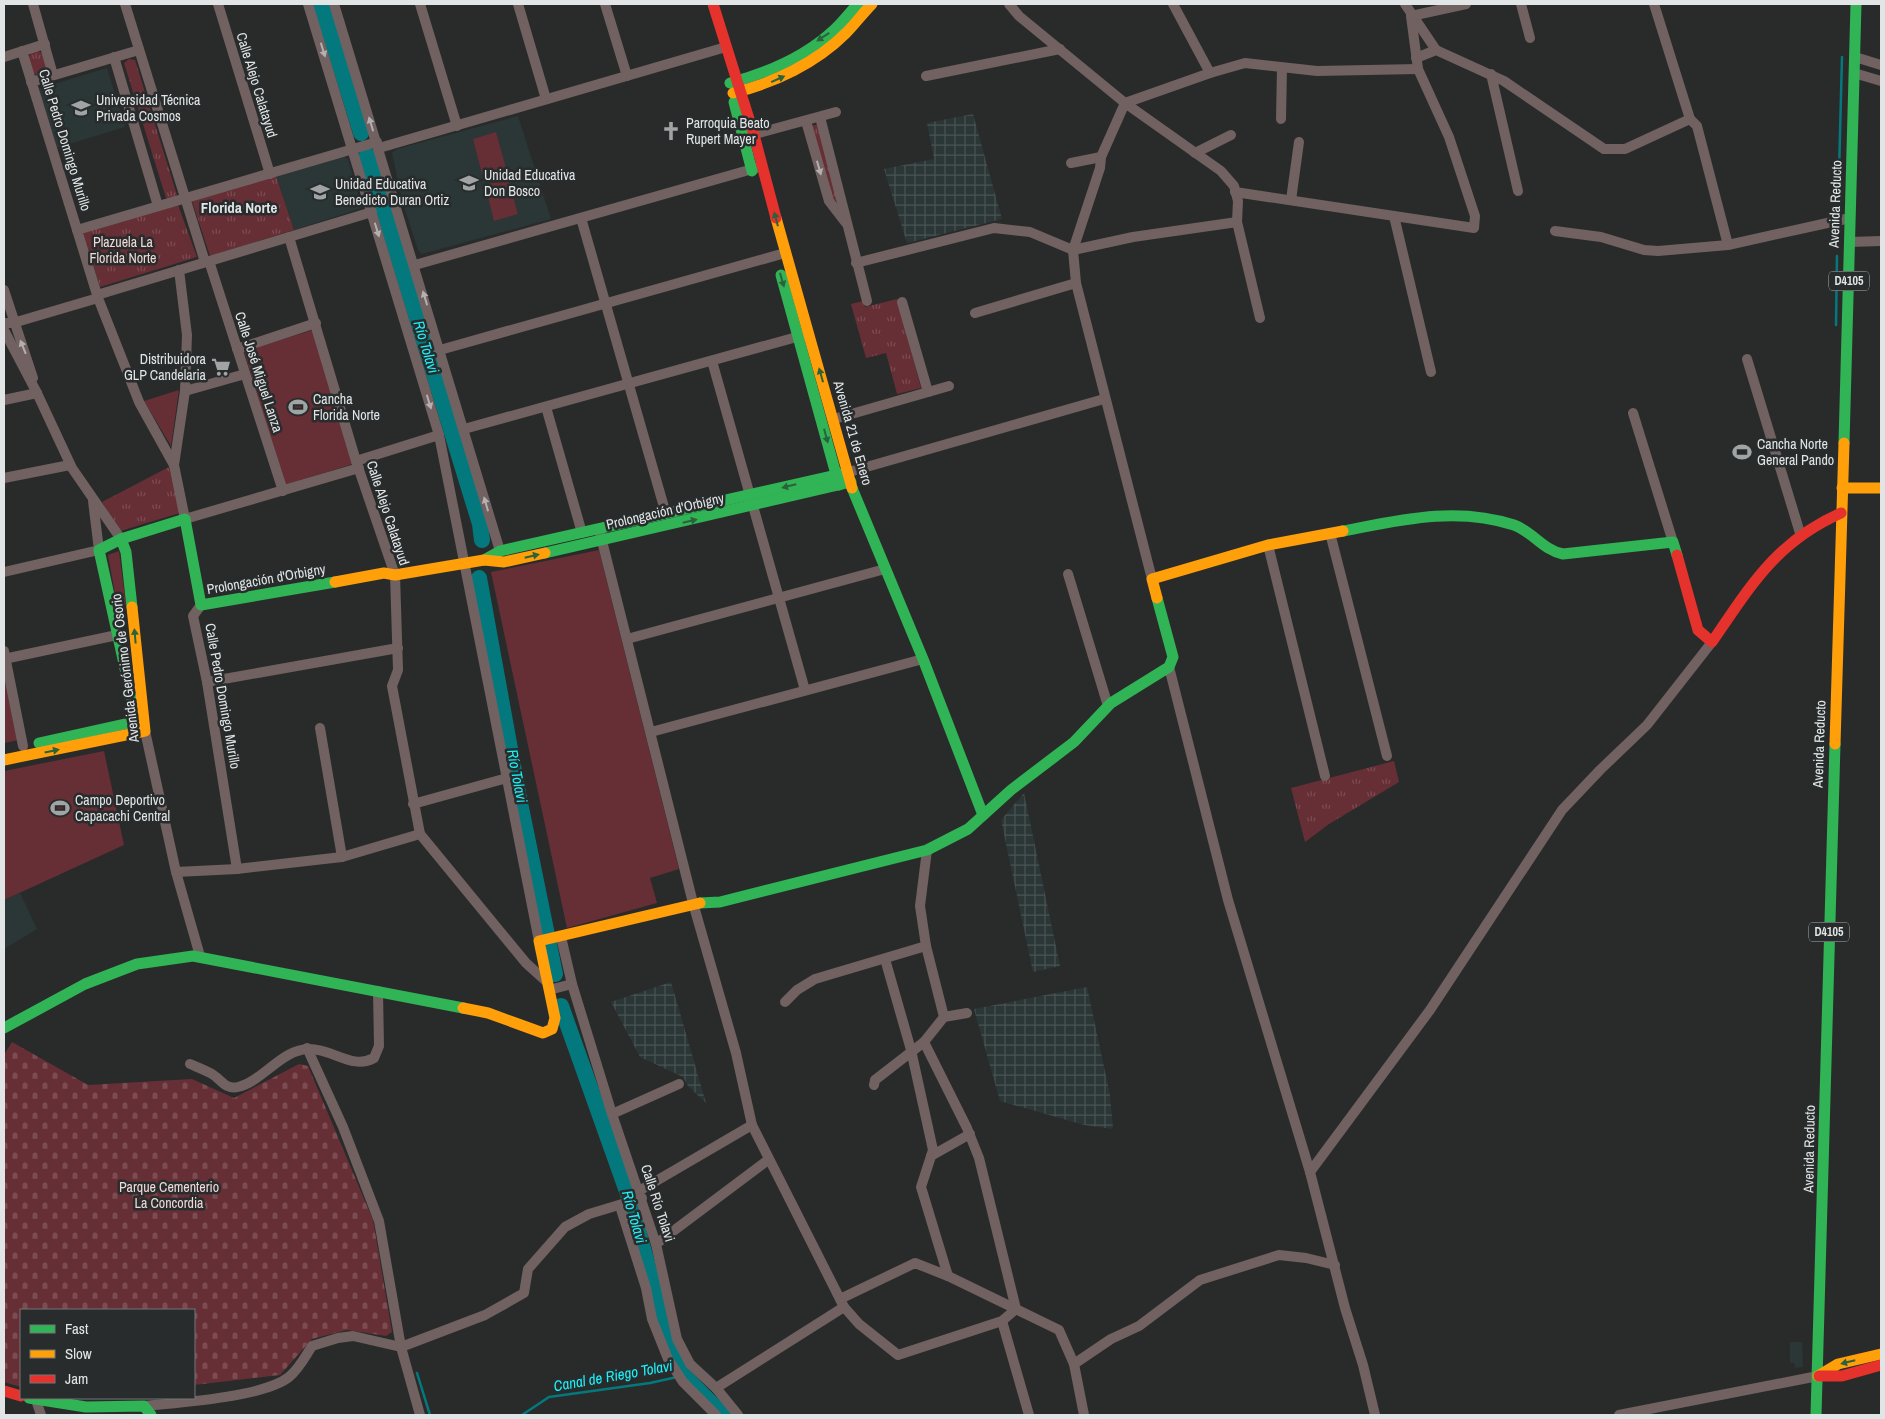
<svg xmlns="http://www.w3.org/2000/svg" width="1885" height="1419" font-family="'Archivo Narrow',sans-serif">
	<defs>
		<pattern id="industrial-grid" width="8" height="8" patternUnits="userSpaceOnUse" patternTransform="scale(1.25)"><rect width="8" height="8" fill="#2b3636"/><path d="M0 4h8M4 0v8" fill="none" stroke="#495353"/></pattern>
		<pattern id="cemetery-stones" width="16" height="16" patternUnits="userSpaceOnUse" patternTransform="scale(1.25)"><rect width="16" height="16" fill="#662e35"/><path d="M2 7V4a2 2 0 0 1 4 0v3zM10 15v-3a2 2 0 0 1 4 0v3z" fill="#7c4c52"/></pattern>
		<pattern id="park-tufts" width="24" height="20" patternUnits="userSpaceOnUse" patternTransform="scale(1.25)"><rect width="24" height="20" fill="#662e35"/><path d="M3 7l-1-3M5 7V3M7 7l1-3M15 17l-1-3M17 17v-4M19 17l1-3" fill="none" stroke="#7c4c52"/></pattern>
	</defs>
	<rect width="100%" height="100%" fill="#292b2b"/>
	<g fill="#2b3636">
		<polygon points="107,68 125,127 56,148 38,89"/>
		<polygon points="518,116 551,219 422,254 418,250 402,200 392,153 397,149"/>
		<polygon points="343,156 348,159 362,208 294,230 276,176"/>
		<polygon points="20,893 37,929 4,949 4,900"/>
		<polygon points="1790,1342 1802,1342 1803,1367 1795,1368 1794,1363 1790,1363"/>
	</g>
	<g fill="url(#industrial-grid)">
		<polygon points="973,114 1002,219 907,243 884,169 934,159 927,123"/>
		<polygon points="1024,793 1060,966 1033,972 1001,820"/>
		<polygon points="671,982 706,1103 688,1086 683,1077 640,1057 611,1002"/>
		<polygon points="1087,987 1110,1095 1113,1129 1084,1125 1000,1101 974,1009"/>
	</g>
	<g fill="#662e35">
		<polygon points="496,132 506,168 482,174 473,139"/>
		<polygon points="508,179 518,214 494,221 485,185"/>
		<polygon points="313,330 353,464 284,485 244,351"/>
		<polygon points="179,390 171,446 144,401"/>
		<polygon points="599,550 679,869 650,878 657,903 567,928 491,572"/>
		<polygon points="119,551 126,605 117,605 108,555"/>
		<polygon points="4,671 19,740 4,743"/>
		<polygon points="104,751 124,845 4,900 4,771"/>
	</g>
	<polygon fill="url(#cemetery-stones)" points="12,1042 88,1085 192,1079 234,1098 299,1064 308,1066 373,1220 392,1332 386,1336 347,1330 312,1339 280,1375 194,1385 194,1310 21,1310 21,1387 4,1382 4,1055"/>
	<g fill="url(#park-tufts)">
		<polygon points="36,50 44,54 48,68 46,72 37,75 31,71 29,57 31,52"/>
		<polygon points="129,59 135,60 177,195 170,200 166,198 124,63"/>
		<polygon points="819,124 841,203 832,199 811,126"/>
		<polygon points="276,176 294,230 210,256 192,201"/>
		<polygon points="178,205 197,257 100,287 83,232"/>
		<polygon points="897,299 921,388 897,394 886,353 866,358 851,304 863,301 865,307"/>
		<polygon points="169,467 180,513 120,531 102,502"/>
		<polygon points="1394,761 1399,782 1329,824 1305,842 1291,788"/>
	</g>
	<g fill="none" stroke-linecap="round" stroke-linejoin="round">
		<g stroke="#04797d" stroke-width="2.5">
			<polyline points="1838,212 1842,57"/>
			<polyline points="1838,244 1838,225"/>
			<polyline points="1836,325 1837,256"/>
			<polyline points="417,1373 430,1415"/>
			<polyline points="522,1415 549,1397 650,1383 677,1377"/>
		</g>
		<g stroke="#04797d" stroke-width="16">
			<polyline points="321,4 361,133"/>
			<polyline points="367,155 480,524 482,540"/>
			<polyline points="479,578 518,793 555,974"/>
			<polyline points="561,1006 628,1194 671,1350 683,1375 723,1415"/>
		</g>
		<g stroke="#716161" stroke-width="10">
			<polyline points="33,4 53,75"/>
			<polyline points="125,4 205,262"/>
			<polyline points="218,4 270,174"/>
			<polyline points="308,4 439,435 539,941"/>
			<polyline points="334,4 500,551"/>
			<polyline points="420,4 457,126"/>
			<polyline points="518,4 546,99"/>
			<polyline points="605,4 627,76"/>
			<polyline points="1009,4 1019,16 1125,103 1221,171 1234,186 1238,201 1237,222 1260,318"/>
			<polyline points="1173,4 1210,73"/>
			<polyline points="1405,4 1436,50"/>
			<polyline points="1521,4 1530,38"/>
			<polyline points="1654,4 1690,119 1697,126 1728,245"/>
			<polyline points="22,51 98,298 139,402 174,465 185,519 359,468"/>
			<polyline points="4,57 45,44"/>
			<polyline points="114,57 158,206"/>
			<polyline points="1855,57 1881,65"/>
			<polyline points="1416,58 1436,50 1504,81 1604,149 1625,149 1690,119"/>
			<polyline points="1854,73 1881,81"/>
			<polyline points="1491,74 1518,191"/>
			<polyline points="926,76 1060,49"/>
			<polyline points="31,82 139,50"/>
			<polyline points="820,117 867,301"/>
			<polyline points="1281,119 1282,68"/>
			<polyline points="806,121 829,201 846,223"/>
			<polyline points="748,136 836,112"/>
			<polyline points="379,148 726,47"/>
			<polyline points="1195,153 1231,135"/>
			<polyline points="1071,163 1101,157"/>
			<polyline points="1235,192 1474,228 1475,216 1449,137 1418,69 1411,16 1466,4"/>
			<polyline points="1291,200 1299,142"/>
			<polyline points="1394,216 1431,372"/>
			<polyline points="581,218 666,514"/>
			<polyline points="77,230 377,142"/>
			<polyline points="1555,231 1601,237 1644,250 1658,251 1728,245 1850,218"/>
			<polyline points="289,237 356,461 395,575 398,670 392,686 420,834"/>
			<polyline points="1849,242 1881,241"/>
			<polyline points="209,261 283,491"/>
			<polyline points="856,263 994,228 1030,232 1073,250 1133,237 1237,222"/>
			<polyline points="415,265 756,168"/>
			<polyline points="4,290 33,378"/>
			<polyline points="97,295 372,212"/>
			<polyline points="902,302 928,392"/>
			<polyline points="975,313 1076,283"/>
			<polyline points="4,323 13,323 98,298"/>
			<polyline points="4,330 37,393 72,468 121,539"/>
			<polyline points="237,349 316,323"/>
			<polyline points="440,350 785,253"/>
			<polyline points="1747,359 1800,533"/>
			<polyline points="712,361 805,690"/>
			<polyline points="185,391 245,374"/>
			<polyline points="4,400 37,393"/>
			<polyline points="546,407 582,533"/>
			<polyline points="1633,413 1673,542"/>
			<polyline points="834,419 949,386"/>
			<polyline points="464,429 804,335"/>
			<polyline points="356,461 439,435"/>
			<polyline points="174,465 185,391 187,335 179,270"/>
			<polyline points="849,472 1104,399"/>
			<polyline points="4,478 70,465"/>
			<polyline points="600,533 693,903 736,1053 752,1125 844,1307 859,1324 898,1355 1002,1321 1016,1309"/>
			<polyline points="1330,533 1387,756"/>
			<polyline points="1268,545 1325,776"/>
			<polyline points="4,572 99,550 93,501"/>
			<polyline points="1068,574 1108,706"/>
			<polyline points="1152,579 1076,283 1073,250 1100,168 1101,157 1125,103 1210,73 1245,63 1317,71 1418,69"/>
			<polyline points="201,605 193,616 207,682 237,869"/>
			<polyline points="627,639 885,569"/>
			<polyline points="4,651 23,746"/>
			<polyline points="4,659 117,635"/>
			<polyline points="1169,667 1228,900 1310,1172"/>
			<polyline points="207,682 398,648"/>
			<polyline points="320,728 342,857"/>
			<polyline points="145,731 176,872 200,956"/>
			<polyline points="651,732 923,659"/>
			<polyline points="413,804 507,778"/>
			<polyline points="927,850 920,906 926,946 944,1017"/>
			<polyline points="176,872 237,869 342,857 420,834 526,963 547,982"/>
			<polyline points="561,937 572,984 612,1114 656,1244 677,1339 690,1364 716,1388 738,1415"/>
			<polyline points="885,959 911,1050 933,1150 921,1187 948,1276"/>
			<polyline points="549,990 572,984"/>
			<polyline points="785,1002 797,990 815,979 926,946"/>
			<polyline points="924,1042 967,1128 979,1158 1016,1309"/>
			<polyline points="307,1048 343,1127 379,1221 401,1347 420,1415"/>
			<path d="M 190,1064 C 197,1067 205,1070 212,1074 C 221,1079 225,1090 238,1087 C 263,1081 282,1049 309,1049 C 334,1049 352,1070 374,1058 L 379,1046 L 378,991"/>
			<polyline points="874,1085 875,1080 924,1042 944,1017 967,1013"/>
			<polyline points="612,1114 679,1084"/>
			<polyline points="931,1156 970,1134"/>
			<polyline points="639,1191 752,1125"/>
			<polyline points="620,1206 646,1288 652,1319 668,1359 683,1382 716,1415"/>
			<polyline points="656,1244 768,1160"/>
			<polyline points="840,1299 915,1263 948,1276 1059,1330 1074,1364 1084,1415"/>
			<polyline points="1002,1321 1029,1415"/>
			<polyline points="1074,1364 1111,1339 1139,1326 1200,1280 1279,1255 1306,1258 1335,1265"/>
			<polyline points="716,1388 844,1307"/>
			<polyline points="36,1400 41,1415"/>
			<path d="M 144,1406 C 178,1403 264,1397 289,1377 C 299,1369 305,1357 312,1346 L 338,1338 L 353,1336 L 401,1347 L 485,1315 L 524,1293 L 528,1269 L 565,1227 L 589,1214 L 642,1198"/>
			<polyline points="1375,1415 1363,1365 1345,1308 1310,1172 1430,1010 1562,810 1600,770 1647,725 1712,642"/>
			<polyline points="1619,1415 1818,1376"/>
		</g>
		<g stroke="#30b455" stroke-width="11">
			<path d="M 730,83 C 767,73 806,56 834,30 C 843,22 850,12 858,4"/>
			<polyline points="734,102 752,171"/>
			<polyline points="781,275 839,485"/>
			<polyline points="1844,443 1856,4"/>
			<polyline points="852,488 923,659 983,815"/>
			<path d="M 1343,531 C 1400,520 1456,506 1514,525 C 1533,532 1543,550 1563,554 L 1673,542 L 1677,555"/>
			<polyline points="121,539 126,552 132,607"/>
			<polyline points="545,553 851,482"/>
			<polyline points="484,560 500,551 845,473"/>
			<polyline points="139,732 99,550 121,539 185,519 201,605 335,582"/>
			<polyline points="39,743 143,720"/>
			<polyline points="700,903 720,902 927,850 968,829 1011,790 1074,742 1111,703 1169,667 1173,657 1157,598"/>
			<polyline points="4,1028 85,984 137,964 193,956 463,1008"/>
			<polyline points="29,1398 86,1407 144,1406 151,1415"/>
			<polyline points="1816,1415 1835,744"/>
		</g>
		<g stroke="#ff9f0a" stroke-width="11">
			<path d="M 733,93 C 774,83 816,63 846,33 C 855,24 863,13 872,4"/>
			<polyline points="776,218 852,488"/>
			<polyline points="1842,488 1881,488"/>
			<polyline points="335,582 384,573 395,575 484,560 504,562 545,553"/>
			<polyline points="1157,598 1152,579 1268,545 1343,531"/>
			<polyline points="1835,744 1844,443"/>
			<polyline points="4,760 145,731 132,607"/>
			<polyline points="463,1008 488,1013 543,1033 552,1029 555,1018 539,941 700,903"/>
			<polyline points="1818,1376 1838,1364 1881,1354"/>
		</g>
		<g stroke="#e5322d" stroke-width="11">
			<polyline points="713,4 754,135 776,218"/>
			<path d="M 1677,555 L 1698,630 L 1712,642 C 1751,585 1776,542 1841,513"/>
			<polyline points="1819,1376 1842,1376 1881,1365"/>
			<polyline points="4,1391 21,1396"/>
		</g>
	</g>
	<defs><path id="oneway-solid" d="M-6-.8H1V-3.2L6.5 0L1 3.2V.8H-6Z" transform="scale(1.25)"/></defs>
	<g fill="#2b623c">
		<use href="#oneway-solid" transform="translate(823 37) rotate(147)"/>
		<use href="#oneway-solid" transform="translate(778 79) rotate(-24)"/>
		<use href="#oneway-solid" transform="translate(776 219) rotate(-105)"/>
		<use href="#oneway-solid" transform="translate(782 280) rotate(74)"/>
		<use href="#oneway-solid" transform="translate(821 375) rotate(-106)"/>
		<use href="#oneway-solid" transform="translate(826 436) rotate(75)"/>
		<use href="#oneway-solid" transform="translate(789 486) rotate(166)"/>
		<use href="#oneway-solid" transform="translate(690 521) rotate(-13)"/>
		<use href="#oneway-solid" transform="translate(532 556) rotate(-13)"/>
		<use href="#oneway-solid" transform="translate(135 636) rotate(-95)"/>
		<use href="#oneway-solid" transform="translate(52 751) rotate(-12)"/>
		<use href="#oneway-solid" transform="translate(1848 1362) rotate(166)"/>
	</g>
	<g fill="#b5b0b0">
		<use href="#oneway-solid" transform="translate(323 50) rotate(73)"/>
		<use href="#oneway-solid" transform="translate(371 124) rotate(-107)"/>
		<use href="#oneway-solid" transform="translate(819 168) rotate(74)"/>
		<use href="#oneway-solid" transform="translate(377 230) rotate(73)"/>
		<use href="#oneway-solid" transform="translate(425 298) rotate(-107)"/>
		<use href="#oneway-solid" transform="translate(23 347) rotate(-112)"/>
		<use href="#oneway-solid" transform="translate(429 402) rotate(73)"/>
		<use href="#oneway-solid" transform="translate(486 504) rotate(-106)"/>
	</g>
	<defs>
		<g id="university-bare" transform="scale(1.5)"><path d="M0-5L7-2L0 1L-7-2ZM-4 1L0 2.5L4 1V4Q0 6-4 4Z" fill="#a1a4a4" stroke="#282c2c" stroke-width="2.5" paint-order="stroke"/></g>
		<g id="church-bare" transform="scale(1.5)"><path d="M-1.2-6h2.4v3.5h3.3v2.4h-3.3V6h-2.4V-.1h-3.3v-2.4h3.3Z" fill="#a1a4a4" stroke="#282c2c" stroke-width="2.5" paint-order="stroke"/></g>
		<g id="school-bare" transform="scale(1.5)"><path d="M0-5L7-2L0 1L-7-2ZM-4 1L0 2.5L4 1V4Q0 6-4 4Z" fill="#a1a4a4" stroke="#282c2c" stroke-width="2.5" paint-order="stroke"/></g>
		<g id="supermarket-bare" transform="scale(1.5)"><path d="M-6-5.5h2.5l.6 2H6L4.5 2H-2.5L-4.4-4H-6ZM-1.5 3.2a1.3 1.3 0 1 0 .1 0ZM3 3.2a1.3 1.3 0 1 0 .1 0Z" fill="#a1a4a4" stroke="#282c2c" stroke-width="2.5" paint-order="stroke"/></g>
		<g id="stadium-bare" transform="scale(1.5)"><path d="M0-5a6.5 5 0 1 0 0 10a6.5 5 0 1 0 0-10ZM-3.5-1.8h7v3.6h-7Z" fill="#a1a4a4" stroke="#282c2c" stroke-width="2.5" paint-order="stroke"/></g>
	</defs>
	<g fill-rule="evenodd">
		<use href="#university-bare" x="81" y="108"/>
		<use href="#church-bare" x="671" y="131"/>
		<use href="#school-bare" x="469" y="183"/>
		<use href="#school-bare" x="320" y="192"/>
		<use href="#supermarket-bare" x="221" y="367"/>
		<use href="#stadium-bare" x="298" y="407"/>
		<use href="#stadium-bare" x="1742" y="452"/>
		<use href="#stadium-bare" x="60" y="808"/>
	</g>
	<g text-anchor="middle" stroke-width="5" stroke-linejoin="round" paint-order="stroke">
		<g fill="#282c2c" stroke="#aaaeae" stroke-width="1">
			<rect x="1829" y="271.5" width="40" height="19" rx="4"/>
			<rect x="1809" y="922.5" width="40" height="19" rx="4"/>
		</g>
		<g font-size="12" font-weight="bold" fill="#e2e5e5">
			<text x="1849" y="285">D4105</text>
			<text x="1829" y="936">D4105</text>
		</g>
		<g font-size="14" fill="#e2e5e5" stroke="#282c2c">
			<text transform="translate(257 85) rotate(73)" y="5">Calle Alejo Calatayud</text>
			<text transform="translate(65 140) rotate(73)" y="5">Calle Pedro Domingo Murillo</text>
			<text transform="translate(1835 204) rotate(-88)" y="5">Avenida Reducto</text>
			<text transform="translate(259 372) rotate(72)" y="5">Calle José Miguel Lanza</text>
			<text transform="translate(853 433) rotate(74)" y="5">Avenida 21 de Enero</text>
			<text transform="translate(665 511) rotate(-13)" y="5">Prolongación d'Orbigny</text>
			<text transform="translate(388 513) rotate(72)" y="5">Calle Alejo Calatayud</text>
			<text transform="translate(266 579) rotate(-10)" y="5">Prolongación d'Orbigny</text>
			<text transform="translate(125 668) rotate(-97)" y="5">Avenida Gerónimo de Osorio</text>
			<text transform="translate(223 696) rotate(80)" y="5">Calle Pedro Domingo Murillo</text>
			<text transform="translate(1819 744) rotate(-88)" y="5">Avenida Reducto</text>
			<text transform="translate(1809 1149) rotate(-89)" y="5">Avenida Reducto</text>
			<text transform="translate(658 1203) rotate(72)" y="5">Calle Río Tolavi</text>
		</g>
		<g font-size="14" fill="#e2e5e5" stroke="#282c2c" text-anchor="start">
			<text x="96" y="105">Universidad Técnica<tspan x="96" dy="16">Privada Cosmos</tspan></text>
			<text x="686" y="128">Parroquia Beato<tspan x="686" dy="16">Rupert Mayer</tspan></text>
			<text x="484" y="180">Unidad Educativa<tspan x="484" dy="16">Don Bosco</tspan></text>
			<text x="335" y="189">Unidad Educativa<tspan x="335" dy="16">Benedicto Duran Ortiz</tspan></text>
			<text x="206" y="364" text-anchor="end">Distribuidora<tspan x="206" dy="16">GLP Candelaria</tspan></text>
			<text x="313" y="404">Cancha<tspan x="313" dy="16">Florida Norte</tspan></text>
			<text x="1757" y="449">Cancha Norte<tspan x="1757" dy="16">General Pando</tspan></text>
			<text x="75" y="805">Campo Deportivo<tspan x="75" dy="16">Capacachi Central</tspan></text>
		</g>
		<g font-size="14" fill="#f2d8d9" stroke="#282c2c">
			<text x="123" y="247">Plazuela La<tspan x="123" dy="16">Florida Norte</tspan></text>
			<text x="169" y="1192">Parque Cementerio<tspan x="169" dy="16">La Concordia</tspan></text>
		</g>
		<g font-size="15" font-weight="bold" fill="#e2e5e5" stroke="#282c2c">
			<text x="239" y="213">Florida Norte</text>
		</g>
		<g font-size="15" font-style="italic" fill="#19f3fc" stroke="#282c2c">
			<text transform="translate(426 347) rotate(73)" y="5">Río Tolavi</text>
			<text transform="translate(517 776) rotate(79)" y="5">Río Tolavi</text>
			<text transform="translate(634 1217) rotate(74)" y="5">Río Tolavi</text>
			<text transform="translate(613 1376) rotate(-10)" y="5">Canal de Riego Tolavi</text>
		</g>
	</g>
	<rect width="1885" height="1419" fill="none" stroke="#e2e5e5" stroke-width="10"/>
	<rect x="20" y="1309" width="175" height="90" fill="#282c2c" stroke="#727676"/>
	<rect x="30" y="1325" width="25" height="8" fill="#30b455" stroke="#727676"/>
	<text x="65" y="1334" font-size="15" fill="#e2e5e5">Fast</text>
	<rect x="30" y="1350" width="25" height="8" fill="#ff9f0a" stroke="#727676"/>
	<text x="65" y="1359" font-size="15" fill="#e2e5e5">Slow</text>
	<rect x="30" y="1375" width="25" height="8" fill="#e5322d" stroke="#727676"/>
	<text x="65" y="1384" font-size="15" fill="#e2e5e5">Jam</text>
</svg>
